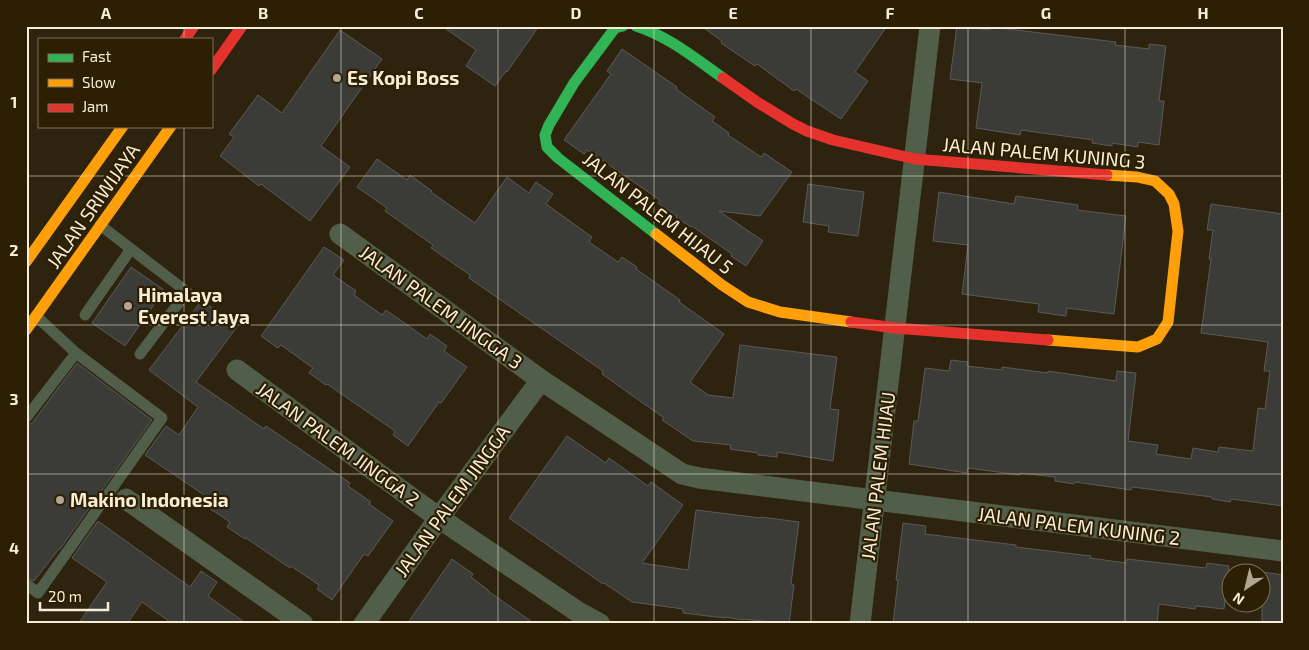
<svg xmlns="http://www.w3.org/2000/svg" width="1309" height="650" font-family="'Exo 2',sans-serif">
	<rect width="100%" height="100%" fill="#2d230e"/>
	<g fill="#3b3b37" stroke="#5b5a57">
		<polygon points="442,26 539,26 507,72 506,71 495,86 466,66 476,50"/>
		<polygon points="701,26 887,26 855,72 868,81 841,119 796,89 794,91 757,64 755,66 721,43 722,41"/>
		<polygon points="957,26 990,30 991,27 1116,42 1115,45 1149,49 1149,44 1166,46 1159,101 1164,101 1159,145 1138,142 1138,147 1112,143 1112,146 1092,143 1093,140 1021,130 1020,135 976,128 982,83 950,79"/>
		<polygon points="340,30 382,59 321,146 350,167 310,221 261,184 259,186 220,156 234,137 229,134 258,95 282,113"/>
		<polygon points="622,49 677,87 676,89 715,117 712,121 729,133 728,135 761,157 764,153 792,172 760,216 719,211 763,241 746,266 731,256 732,254 692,226 691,227 676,217 677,216 658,203 660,200 587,150 584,154 564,140 611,74 607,71"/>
		<polygon points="377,159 407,180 410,175 432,191 431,192 475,223 507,177 529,193 536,182 553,194 546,204 592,237 589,242 618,262 622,257 637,267 636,269 680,300 679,302 724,334 690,382 708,395 733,398 740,345 837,357 830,409 839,410 833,461 777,452 777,457 758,455 758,453 730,449 731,445 693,441 662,420 664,418 602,374 603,371 469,278 470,275 431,248 433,245 385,211 387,208 357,187"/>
		<polygon points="808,184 864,192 858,236 828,232 829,226 803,222"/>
		<polygon points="939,192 1014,204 1016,196 1078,205 1077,210 1126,216 1114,314 1067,308 1066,316 1038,312 1039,304 962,294 968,245 933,241"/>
		<polygon points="1211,204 1283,214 1283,506 1231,499 1230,502 1212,499 1212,497 1132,487 1131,490 1075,482 1074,484 1055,481 1055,477 1020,473 1020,475 968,468 967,473 909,464 914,421 918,421 925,368 949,371 951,360 968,362 967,366 1002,370 1002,367 1048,373 1048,371 1116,381 1117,371 1136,373 1128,441 1158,445 1156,454 1191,459 1193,448 1218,452 1219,447 1253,451 1258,408 1265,409 1270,371 1264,371 1268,342 1201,333 1211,259 1209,259 1213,230 1207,230"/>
		<polygon points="324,247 344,260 333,275 356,291 354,295 382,315 386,310 427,339 430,334 447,346 444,351 467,367 441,403 439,402 408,446 393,435 395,431 327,384 326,385 309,373 313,368 281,345 278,348 261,336"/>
		<polygon points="131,267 164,290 125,346 92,323"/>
		<polygon points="202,300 237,327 196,382 264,429 266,426 350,483 348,486 371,502 369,504 393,521 368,556 364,554 332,600 317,589 319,585 291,566 290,568 246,538 245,539 227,527 230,522 209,508 213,501 145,455 166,426 179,435 198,407 149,370"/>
		<polygon points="77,363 152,420 60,549 59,549 34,581 26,577 26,426 32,423"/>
		<polygon points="567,436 606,463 609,458 648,486 651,482 683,505 642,563 688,570 696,510 761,518 761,517 799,522 791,584 794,585 789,624 743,619 743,620 725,617 725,618 683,613 683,609 632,602 604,583 603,584 509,518"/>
		<polygon points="98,521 190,587 201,571 217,582 208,596 247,624 173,624 142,602 127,624 78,624 107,582 72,558"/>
		<polygon points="903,523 926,526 925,534 1016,545 1016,547 1091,556 1090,558 1126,563 1127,559 1206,568 1207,563 1229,566 1224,609 1196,606 1195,609 1159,604 1157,624 893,624 898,580 896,580"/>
		<polygon points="452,559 473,574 471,577 488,590 488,591 535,624 407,624"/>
		<polygon points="1262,572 1283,575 1283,607 1281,624 1262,624"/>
	</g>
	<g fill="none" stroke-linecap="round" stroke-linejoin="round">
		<g stroke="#505e4a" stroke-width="11">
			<polyline points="100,225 187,292 140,354"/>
			<polyline points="85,315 131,249"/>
			<polyline points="36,316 76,353"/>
			<polyline points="26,418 76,353 162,418 38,593 26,584"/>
		</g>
		<g stroke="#505e4a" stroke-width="21">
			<polyline points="340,234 541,380 682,474 699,478 1283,551"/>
			<polyline points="237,370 439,518 578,612 600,624"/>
			<polyline points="126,499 303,624"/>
			<polyline points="364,624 439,518 541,380"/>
			<polyline points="860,624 930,26"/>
		</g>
		<g stroke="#30b455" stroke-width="11">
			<polyline points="623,26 615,28 574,83 549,125 545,135 547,147 558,158 656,234"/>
			<path d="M 636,26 C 668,36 696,59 723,78"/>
		</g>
		<g stroke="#ff9f0a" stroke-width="11">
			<polyline points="656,234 722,285 748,302 780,312 851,322"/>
			<polyline points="26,262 123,126"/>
			<polyline points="26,330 171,126"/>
			<polyline points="1048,340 1138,347 1157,339 1168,322 1178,231 1174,204 1169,194 1155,181 1137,177 1107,175"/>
		</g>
		<g stroke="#e5322d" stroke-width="11">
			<polyline points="185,39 194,26"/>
			<polyline points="211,70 242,26"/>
			<polyline points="723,78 757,102 793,124 807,131 833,140 915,159 1107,175"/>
			<polyline points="851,322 895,328 1048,340"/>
		</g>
	</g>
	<path fill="none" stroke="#f8edd8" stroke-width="1" stroke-opacity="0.55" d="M 184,26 L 184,39M 341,26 L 341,624M 498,26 L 498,624M 654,26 L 654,624M 811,26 L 811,624M 968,26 L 968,624M 1125,26 L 1125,624M 184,126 L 184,624M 26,176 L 1283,176M 26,325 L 1283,325M 26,474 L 1283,474"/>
	<g fill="#b1a691" stroke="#2d1f03" stroke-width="2">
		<circle cx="337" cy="78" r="5"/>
		<circle cx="128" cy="306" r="5"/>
		<circle cx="60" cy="500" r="5"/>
	</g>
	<g text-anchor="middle" stroke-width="4.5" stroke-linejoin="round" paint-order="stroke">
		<g font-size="19" font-weight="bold" fill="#f8edd8" stroke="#2d1f03" text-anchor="start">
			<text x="347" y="85">Es Kopi Boss</text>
			<text x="138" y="302">Himalaya<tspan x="138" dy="22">Everest Jaya</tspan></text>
			<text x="70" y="507">Makino Indonesia</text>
		</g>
		<g font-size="19" fill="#f8edd8" stroke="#2d1f03">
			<text transform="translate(1044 153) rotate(5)" y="7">JALAN PALEM KUNING 3</text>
			<text transform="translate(93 206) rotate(-55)" y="7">JALAN SRIWIJAYA</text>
			<text transform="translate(658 213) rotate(38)" y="7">JALAN PALEM HIJAU 5</text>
			<text transform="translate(441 307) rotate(36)" y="7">JALAN PALEM JINGGA 3</text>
			<text transform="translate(338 444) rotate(36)" y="7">JALAN PALEM JINGGA 2</text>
			<text transform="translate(878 476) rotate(-83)" y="7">JALAN PALEM HIJAU</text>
			<text transform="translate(452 501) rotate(-54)" y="7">JALAN PALEM JINGGA</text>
			<text transform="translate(1079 526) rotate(7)" y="7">JALAN PALEM KUNING 2</text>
		</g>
	</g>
	<rect width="1309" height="650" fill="none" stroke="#2d1f03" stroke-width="55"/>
	<rect x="38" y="38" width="175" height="90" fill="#2d1f03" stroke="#7e7158"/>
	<rect x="48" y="54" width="25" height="8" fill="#30b455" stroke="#7e7158"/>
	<text x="82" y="62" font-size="15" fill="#f8edd8">Fast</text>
	<rect x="48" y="79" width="25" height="8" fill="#ff9f0a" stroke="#7e7158"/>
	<text x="82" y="88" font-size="15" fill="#f8edd8">Slow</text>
	<rect x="48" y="104" width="25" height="8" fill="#e5322d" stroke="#7e7158"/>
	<text x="82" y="112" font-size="15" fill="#f8edd8">Jam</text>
	<g transform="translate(1246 588) rotate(215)"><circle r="24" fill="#2d1f03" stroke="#7e7158"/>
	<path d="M0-4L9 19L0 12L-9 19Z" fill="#b1a691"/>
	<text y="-8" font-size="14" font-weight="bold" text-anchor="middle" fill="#f8edd8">N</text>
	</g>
	<path d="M40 602v8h68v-8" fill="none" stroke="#f8edd8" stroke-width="2.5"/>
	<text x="48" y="602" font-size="15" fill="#f8edd8" stroke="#2d1f03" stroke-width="4" paint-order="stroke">20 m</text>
	<rect x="28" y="28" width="1254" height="594" fill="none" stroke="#f8edd8" stroke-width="2"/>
	<g font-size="16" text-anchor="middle" font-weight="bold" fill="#f8edd8">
		<text x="106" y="19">A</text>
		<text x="263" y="19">B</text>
		<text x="419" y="19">C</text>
		<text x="576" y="19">D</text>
		<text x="733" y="19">E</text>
		<text x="890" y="19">F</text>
		<text x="1046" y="19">G</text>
		<text x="1203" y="19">H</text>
		<text x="14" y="108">1</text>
		<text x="14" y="256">2</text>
		<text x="14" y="405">3</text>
		<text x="14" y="554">4</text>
	</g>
</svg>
